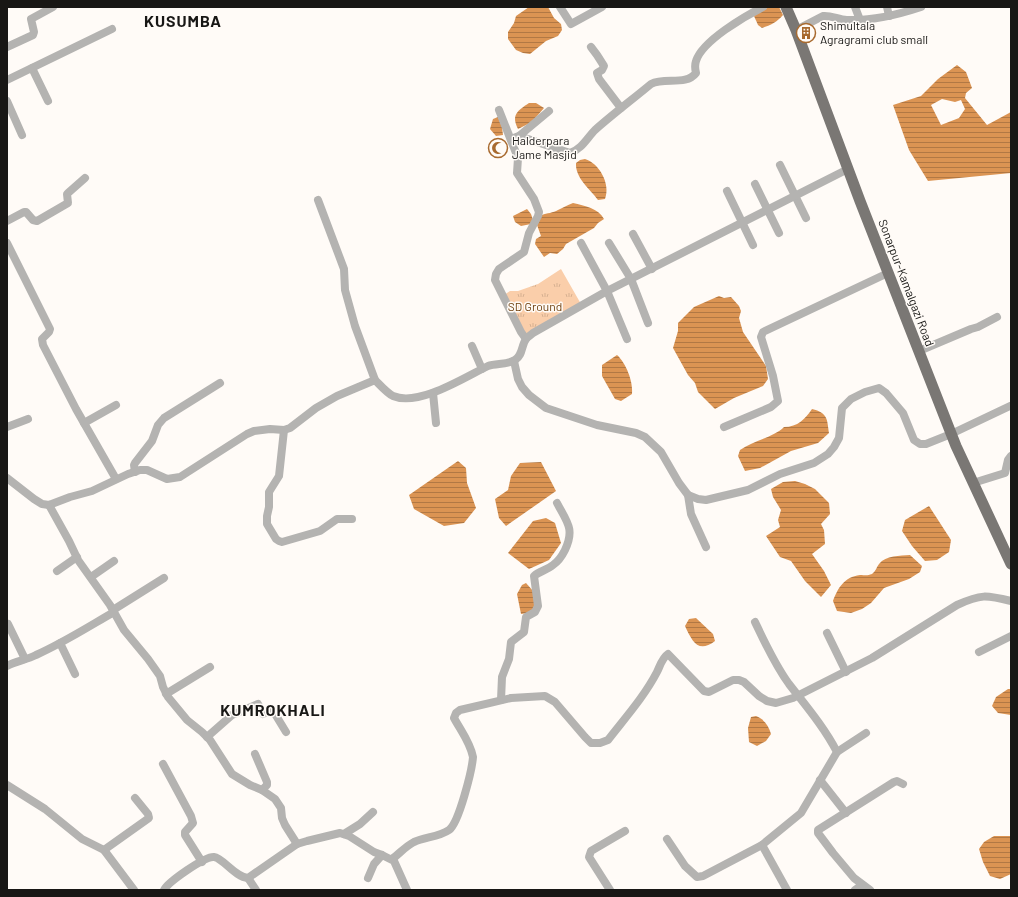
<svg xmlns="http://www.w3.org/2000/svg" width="1018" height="897" font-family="Barlow,sans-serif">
	<defs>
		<pattern id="park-tufts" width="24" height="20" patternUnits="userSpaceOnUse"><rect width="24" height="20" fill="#faceaa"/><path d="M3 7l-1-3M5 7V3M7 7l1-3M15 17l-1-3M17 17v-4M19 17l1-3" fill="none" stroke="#d6b091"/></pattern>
		<pattern id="water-rules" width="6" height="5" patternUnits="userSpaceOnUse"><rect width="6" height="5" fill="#db9453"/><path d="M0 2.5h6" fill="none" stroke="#b17844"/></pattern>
	</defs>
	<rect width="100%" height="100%" fill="#fffbf7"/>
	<polygon fill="url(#park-tufts)" points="561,269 581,304 526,336 504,295 510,291 518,291 538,284"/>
	<g fill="url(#water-rules)" fill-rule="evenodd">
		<polygon points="529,7 548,7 554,18 561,24 562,30 558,36 546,41 530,54 523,53 516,50 508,39 508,32 514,23 516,16"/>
		<path d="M 769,7 L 779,7 L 783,15 C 777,22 771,25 762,28 L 758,25 L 754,16 L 757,13 Z"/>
		<path d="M 957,65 L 966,72 L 972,88 L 966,93 L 965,98 L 987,125 L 1011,112 L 1011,173 L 928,181 L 909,150 L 893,105 L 921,96 L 938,79 ZM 942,99 L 955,102 L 961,100 L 965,109 L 959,118 L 941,125 L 931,105 Z"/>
		<path d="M 529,103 L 536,103 L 544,108 L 532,122 L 518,129 C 511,115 517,111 529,103 Z"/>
		<polygon points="498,117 502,127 503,135 496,136 490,129 493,119"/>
		<path d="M 585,159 C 599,163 611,184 605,199 L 598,200 C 590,189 575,178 576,163 L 580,160 Z"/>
		<path d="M 573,203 C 585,206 598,208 604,219 L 598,223 L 594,228 L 566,244 L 563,249 L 557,254 L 550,253 L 544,257 L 535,244 L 536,239 L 541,236 L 537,225 L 542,215 C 547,213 553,213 558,210 C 563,208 567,205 573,203 Z"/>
		<polygon points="527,209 531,214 533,220 531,224 521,226 515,222 513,216"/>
		<polygon points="719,296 724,298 731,297 739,306 741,311 739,318 743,332 766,366 768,379 763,386 734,398 715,409 698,392 695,383 688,375 673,348 678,331 678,323 694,307"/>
		<path d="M 617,355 C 626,363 633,381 632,394 L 621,401 L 615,399 L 602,376 L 602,365 Z"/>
		<path d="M 812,409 C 828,413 827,419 829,433 L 818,443 L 791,451 L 760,468 L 745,471 L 738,456 L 740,450 C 753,441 774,437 784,427 C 798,427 805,419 812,409 Z"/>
		<polygon points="458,461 466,468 467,483 476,508 464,523 444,526 414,509 409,495"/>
		<polygon points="541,462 556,491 506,526 499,518 495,499 508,490 511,476 520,463"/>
		<polygon points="795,481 805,484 815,489 829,503 830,514 821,524 824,530 825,544 812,554 824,571 831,585 821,597 805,581 791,561 780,557 766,536 780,527 778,520 781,510 773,497 771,489 783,482"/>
		<polygon points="929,506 951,540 949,552 937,560 925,561 912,546 902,531 905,520"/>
		<polygon points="546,518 555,523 561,543 549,560 529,569 508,553 533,521"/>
		<path d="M 910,555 L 922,566 L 920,572 L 909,579 L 884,588 L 871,603 L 862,609 L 851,613 L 837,611 L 833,601 C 838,588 844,577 860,575 C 865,575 867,576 872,574 C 876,571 876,568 879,564 C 886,555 900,556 910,555 Z"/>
		<polygon points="526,583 534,592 536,612 521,614 517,594 522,585"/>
		<path d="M 696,618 L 713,634 L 715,641 C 698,654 692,641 685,626 L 689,619 Z"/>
		<polygon points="1008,689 1011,689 1011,715 998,713 992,706 996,697"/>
		<path d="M 756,716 C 764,719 769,726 771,734 L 766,741 L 757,746 L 749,742 L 748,728 L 751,717 Z"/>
		<polygon points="994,836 1011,836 1011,874 1000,879 990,876 983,862 979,849 984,842"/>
	</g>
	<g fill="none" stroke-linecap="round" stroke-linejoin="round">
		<g stroke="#b4b3b1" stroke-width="8">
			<polyline points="560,7 571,24 602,7"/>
			<polyline points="855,7 860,20"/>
			<polyline points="887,7 889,16"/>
			<path d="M 796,30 L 823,16 C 831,15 839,20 847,20 C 873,21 897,15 921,7"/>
			<polyline points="7,47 33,35 34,32 31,19 53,7"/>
			<polyline points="591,47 597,55 604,66 602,70 597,73 599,79 621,108"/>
			<polyline points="32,68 48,101"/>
			<polyline points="7,80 112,29"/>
			<polyline points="7,101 22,135"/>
			<polyline points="499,110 518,158 517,173 534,199 539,212 538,216 529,233 524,252 499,269 496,274 495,280 521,332 526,339"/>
			<polyline points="519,136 549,111"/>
			<path d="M 511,140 L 516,137 L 519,136 L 570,153 C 582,149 587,138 595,130 C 613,114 633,99 651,84 C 665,77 686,86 696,73 C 695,69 695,64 696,61 C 702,41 745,16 763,7"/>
			<polyline points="780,165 806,218"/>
			<polyline points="755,184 779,233"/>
			<polyline points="727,191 753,245"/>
			<polyline points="318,200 344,269 345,290 355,326 375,380"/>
			<polyline points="7,221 24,212 26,212 33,220 37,221 68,203 67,194 68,193 85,178"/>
			<polyline points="633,234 652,269"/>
			<polyline points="7,243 50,329 49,332 42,339 43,345 76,409 116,479"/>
			<polyline points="581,243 607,291 627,339"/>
			<polyline points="609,243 631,279 648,323"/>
			<polyline points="472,346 482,369"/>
			<polyline points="919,351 971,329 978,327 997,317"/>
			<polyline points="514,361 518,379 522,387 529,395 546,408 597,425 636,433 645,437 661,452 679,483 688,495 698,499 706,500 748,490 780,474 814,463 828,454 834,447 839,438 842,408 851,399 865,392 879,388 886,393 903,413 914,440 920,444 926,444 951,434 1010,406"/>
			<polyline points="433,393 436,423"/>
			<polyline points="84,423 116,405"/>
			<polyline points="7,427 28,419"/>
			<polyline points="724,427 771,407 778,401 773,376 761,337 763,332 888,273"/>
			<polyline points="284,430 279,476 269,492 269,507 267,516 267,524 276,539 279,541 282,542 320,531 337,519 352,519"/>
			<polyline points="135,472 134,465 135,463 152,441 158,425 164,418 220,383"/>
			<path d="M 7,478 L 34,499 L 42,504 L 49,505 L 70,497 L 92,491 L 128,474 L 140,470 L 147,470 L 167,479 L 180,477 L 247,434 L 254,431 L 270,429 L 284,430 L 290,428 L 316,408 L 337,396 L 375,380 C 380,385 387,393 393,396 C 419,407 465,377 488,366 C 496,363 507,365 515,360 C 523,355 521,346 526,339 C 527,337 531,335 533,333 L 607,291 L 848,169"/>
			<polyline points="973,483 1005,473 1008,460 1011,456"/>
			<polyline points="688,495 691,514 706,547"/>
			<polyline points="49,505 69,541 78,560 110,605 124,630 148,659 160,676 163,687 168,697 187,720 202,732 210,740 232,774 250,785 262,790 275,799 281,808 282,818 285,825 297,844"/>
			<polyline points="57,571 77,557"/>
			<polyline points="91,577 114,561"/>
			<polyline points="113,610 164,578"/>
			<polyline points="8,624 25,659"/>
			<polyline points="827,633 846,672"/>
			<polyline points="60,643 75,674"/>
			<polyline points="979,652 1011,636"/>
			<path d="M 7,666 C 16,661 26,660 36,655 C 63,643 88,627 114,612"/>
			<polyline points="166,694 210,667"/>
			<path d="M 501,700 L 502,677 L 509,659 L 511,642 L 524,632 L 526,617 L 535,612 L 538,606 L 534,576 C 540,571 547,570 553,565 C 559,561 562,556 565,550 C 575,529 567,522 557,503"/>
			<polyline points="207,737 232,715 258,704 263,714 272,709 286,732"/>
			<polyline points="837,752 866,733"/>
			<polyline points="255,754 267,782 267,785 262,790"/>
			<polyline points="163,764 191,816 193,823 185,832 185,835 202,862"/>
			<polyline points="820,780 846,813"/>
			<polyline points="7,785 45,809 82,839 104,850 134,890"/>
			<polyline points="344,834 360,824 373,812"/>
			<path d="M 667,839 L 685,866 L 697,877 L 703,876 L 762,845 L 801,813 L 837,752 C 824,727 806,706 789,684 C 775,665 765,643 755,622"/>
			<polyline points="762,845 787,890"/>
			<polyline points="104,850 149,818 148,814 135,798"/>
			<path d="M 392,859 C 399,854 406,846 414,842 C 425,837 439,837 449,830 C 459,823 472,770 473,757 C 470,742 461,731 454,718 L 456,713 L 460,710 L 511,698 L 545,696 L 555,702 L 585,737 L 591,743 L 600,743 L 608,740 C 625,718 644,697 657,672 C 660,666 662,658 668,654 L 704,691 L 709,692 L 733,680 L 739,680 L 744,682 L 759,696 L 767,701 L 776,703 L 793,698 L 872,658 L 957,605 C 981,594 986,595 1011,601"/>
			<polyline points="248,878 256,890"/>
			<polyline points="368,878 374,864 382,855"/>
			<path d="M 164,890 C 168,882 205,856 214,857 C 223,858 235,877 248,878 L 297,844 L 307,841 L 340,833 L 349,836 L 374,852 L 382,855 L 394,861 L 407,890"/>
			<polyline points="610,890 589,857 591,851 625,831"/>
			<polyline points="855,890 862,885"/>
			<polyline points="870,890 854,878 833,853 818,833 818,830 894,782 897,781 903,784"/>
		</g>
		<polyline stroke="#7a7774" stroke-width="11" points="786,7 796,30 860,201 956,446 1011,564"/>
	</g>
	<defs>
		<g id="building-ring" transform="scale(1)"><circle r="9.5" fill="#fffbf7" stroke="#a86a2f" stroke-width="1.5"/><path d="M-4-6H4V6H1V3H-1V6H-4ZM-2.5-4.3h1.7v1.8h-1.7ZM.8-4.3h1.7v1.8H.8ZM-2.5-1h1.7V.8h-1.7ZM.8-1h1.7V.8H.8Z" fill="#a86a2f"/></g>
		<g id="mosque-ring" transform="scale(1)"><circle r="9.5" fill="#fffbf7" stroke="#a86a2f" stroke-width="1.5"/><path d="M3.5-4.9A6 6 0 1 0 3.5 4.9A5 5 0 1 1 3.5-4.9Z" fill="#a86a2f"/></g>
	</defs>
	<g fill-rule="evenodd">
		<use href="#building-ring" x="806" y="33"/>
		<use href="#mosque-ring" x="498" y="148"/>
	</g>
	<g text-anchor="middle" stroke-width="3" stroke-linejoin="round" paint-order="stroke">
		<g font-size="12" fill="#181715" stroke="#fffbf7" text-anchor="start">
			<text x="820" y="30">Shimultala<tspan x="820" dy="14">Agragrami club small</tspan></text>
			<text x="512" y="145">Halderpara<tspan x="512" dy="14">Jame Masjid</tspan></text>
		</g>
		<g font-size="12" fill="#181715" stroke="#fffbf7">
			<text transform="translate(906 283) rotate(69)" y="4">Sonarpur-Kamalgazi Road</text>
		</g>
		<g font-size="12" fill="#6e3f0d" stroke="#fffbf7">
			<text x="535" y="311">SD Ground</text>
		</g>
		<g font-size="16" font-weight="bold" letter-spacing="1" fill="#181715" stroke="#fffbf7">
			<text x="183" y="27">KUSUMBA</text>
			<text x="273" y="716">KUMROKHALI</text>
		</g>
	</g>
	<rect width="1018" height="897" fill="none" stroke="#181715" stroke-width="16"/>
</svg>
